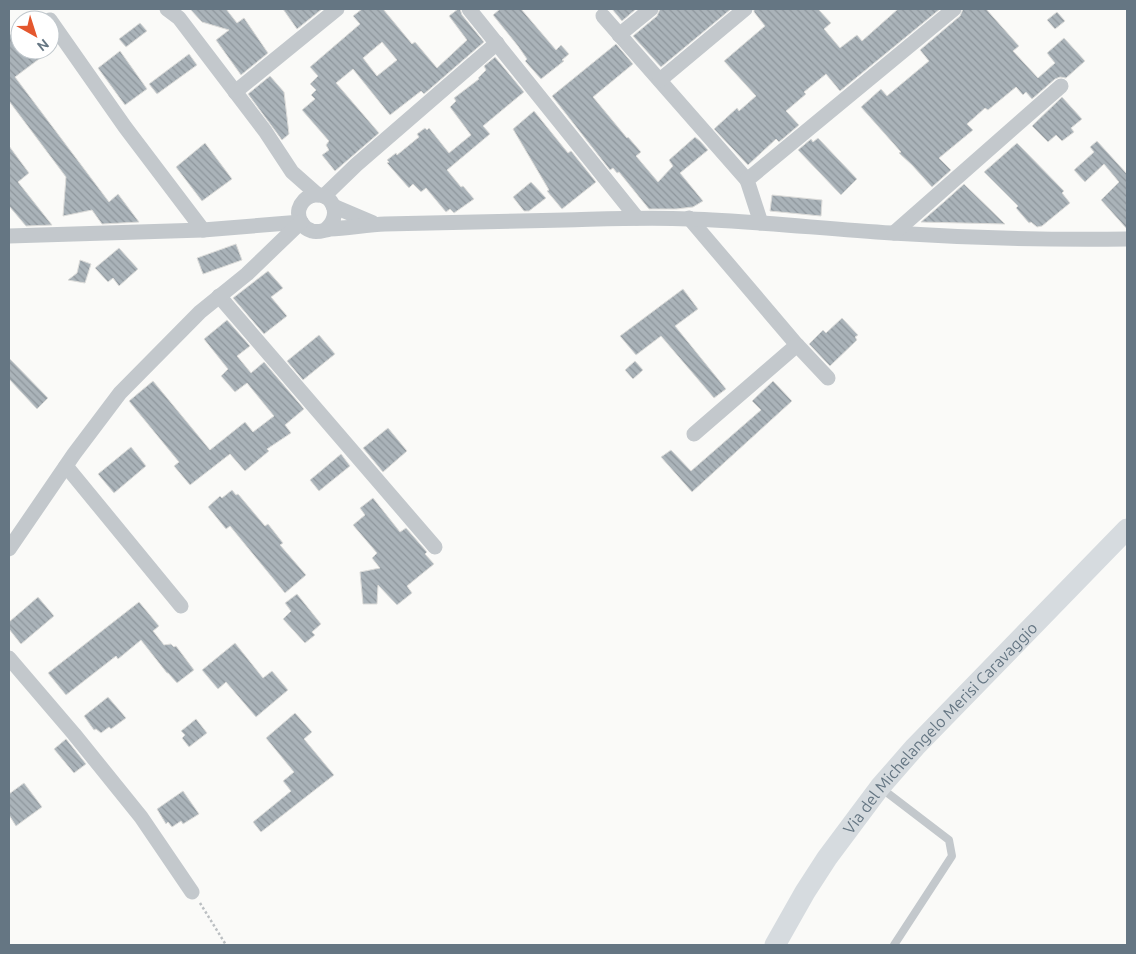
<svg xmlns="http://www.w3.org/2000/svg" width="1136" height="954" font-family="Ubuntu,sans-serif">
	<defs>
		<pattern id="building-back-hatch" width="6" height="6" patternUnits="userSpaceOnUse" patternTransform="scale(1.25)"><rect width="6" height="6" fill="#aab3b9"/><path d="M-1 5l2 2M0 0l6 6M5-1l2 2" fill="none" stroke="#8e969c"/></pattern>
	</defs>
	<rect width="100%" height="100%" fill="#fafaf8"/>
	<g fill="url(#building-back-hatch)" stroke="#dcdcda" fill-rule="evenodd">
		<polygon points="190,9 226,9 237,23 244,18 268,53 241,75 216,40 229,30 202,22"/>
		<polygon points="283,9 322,9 297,29"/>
		<path d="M 362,9 L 383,9 L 412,44 L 415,42 L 437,68 L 467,40 L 449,16 L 458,9 L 460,9 L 462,15 L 484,42 L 424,94 L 421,91 L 390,115 L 353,69 L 336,83 L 379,133 L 335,171 L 322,155 L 329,150 L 326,145 L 329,141 L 302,110 L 315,99 L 311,95 L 316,90 L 310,84 L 318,76 L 310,67 L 360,24 L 353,16 ZM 382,42 L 397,60 L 377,76 L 363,58 Z"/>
		<polygon points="500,9 521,9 556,50 561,45 569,54 562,60 564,61 541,79 525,61 527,59 518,46 493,15"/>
		<polygon points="612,9 636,9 622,21"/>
		<polygon points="660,9 731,9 661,67 633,36 657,16"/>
		<polygon points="754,9 818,9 831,23 824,29 840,48 857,35 862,41 898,9 940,9 840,91 826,74 804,92 806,94 786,111 799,125 779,142 776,139 748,165 714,129 737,108 739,111 756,96 724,61 765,26 754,12"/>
		<polygon points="963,9 986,9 1019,46 1013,51 1038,78 1055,63 1047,53 1064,38 1085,61 1066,78 1060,77 1055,79 1032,99 1026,92 1023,95 1016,87 988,110 985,108 967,124 973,130 939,158 951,170 932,187 912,165 899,153 901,152 861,107 881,89 887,96 929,61 920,50 960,16"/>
		<polygon points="1057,12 1065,21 1055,29 1047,20"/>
		<polygon points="140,23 147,31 126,47 119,39"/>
		<polygon points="20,27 20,50 51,50 15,77 109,202 118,194 139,222 102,224 92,210 63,216 66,177 9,101 9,36"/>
		<polygon points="616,44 633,64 593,97 627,138 628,137 641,152 636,156 658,182 673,166 669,160 695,137 700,141 708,150 680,173 703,201 693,207 676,209 649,209 619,172 617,173 613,168 610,170 552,96"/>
		<polygon points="120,51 147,89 125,105 98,68"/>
		<polygon points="189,54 197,65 157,94 149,84"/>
		<polygon points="495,57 524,92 483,126 490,134 447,170 461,187 463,186 474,199 454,213 450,209 446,212 426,188 421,192 413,184 409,188 387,163 389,162 387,160 396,153 397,155 419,137 417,134 425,128 427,130 429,128 449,153 471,135 450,107 456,101 454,98 479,79 478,78 486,70 484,66"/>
		<polygon points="270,76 284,92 289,134 282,140 248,94"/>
		<polygon points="1062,97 1082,119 1071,128 1074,132 1062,141 1056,135 1048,142 1032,126"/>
		<polygon points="534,111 568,153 571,151 596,182 562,209 547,191 549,190 513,129"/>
		<polygon points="818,138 857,179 841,195 798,150 811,139 813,142"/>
		<polygon points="1097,141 1127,174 1127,229 1101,200 1119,182 1104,164 1085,182 1074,170 1094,152 1090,147"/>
		<polygon points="205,143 232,179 202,201 176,167"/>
		<polygon points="1017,143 1064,191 1062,193 1070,203 1042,226 1037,227 1031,222 1029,223 1016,208 1018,206 984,172"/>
		<polygon points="9,146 29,173 18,182 52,225 26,226 9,206"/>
		<polygon points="531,182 546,198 529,211 524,211 513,197"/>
		<polygon points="964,184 1005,224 921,222 944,202"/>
		<polygon points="772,195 822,200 821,216 770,211"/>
		<polygon points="236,244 242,260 203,274 197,258"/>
		<polygon points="119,248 138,269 119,286 113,278 108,282 95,268"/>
		<polygon points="80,260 91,264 85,283 68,280 77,273"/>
		<polygon points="268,271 283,288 271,297 287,316 264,334 233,298"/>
		<polygon points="683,289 698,309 675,326 726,389 714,398 661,336 636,355 620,336"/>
		<polygon points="842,318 858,335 855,337 857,340 830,366 809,344 823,330 826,333"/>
		<polygon points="227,320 250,346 237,356 251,373 264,362 304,409 285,425 291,433 267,449 269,451 245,471 230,454 190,485 174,466 179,462 129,401 153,381 210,450 245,422 253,432 274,416 247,383 235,392 221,376 228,369 204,339"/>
		<polygon points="319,335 335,354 303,380 287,361"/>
		<polygon points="9,358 48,398 37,409 9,379"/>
		<polygon points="635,361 643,370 633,379 625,370"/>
		<polygon points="773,381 792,401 692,492 661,457 671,450 691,471 761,410 752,401"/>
		<polygon points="388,428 407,451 383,472 363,448"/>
		<polygon points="131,447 146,466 114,493 98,474"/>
		<polygon points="341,454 350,466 319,491 310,480"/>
		<polygon points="232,490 236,495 238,494 265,526 268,524 283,543 280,545 306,575 285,593 230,526 226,529 208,507 220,496 222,498"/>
		<polygon points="373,498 400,532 406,528 427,552 425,554 434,564 407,586 412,593 397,605 378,585 377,604 363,604 360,572 380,568 372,558 377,553 353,525 365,515 360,508"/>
		<polygon points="297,594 321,624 312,632 315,635 305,643 283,619 291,611 285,603"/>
		<polygon points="38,597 54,616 21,644 9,629 9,622"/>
		<polygon points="139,602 159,626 153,631 164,645 171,644 174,647 176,646 194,670 177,683 168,673 167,673 141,640 118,659 116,656 66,695 48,673"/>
		<polygon points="235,643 263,678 272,671 288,690 256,717 226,682 218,689 202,670"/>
		<polygon points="108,697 126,718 111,729 109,727 101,733 96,729 94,730 84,716"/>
		<polygon points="295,713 312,732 304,739 334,775 261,832 253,822 291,791 283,781 294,772 266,738"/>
		<polygon points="196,719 207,733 189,747 182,738 185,735 181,731"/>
		<polygon points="66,739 86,764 74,773 54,749"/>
		<polygon points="24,783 42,807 16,826 9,815 9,794"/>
		<polygon points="183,791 199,814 183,824 181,821 172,827 168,822 166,824 157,809"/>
	</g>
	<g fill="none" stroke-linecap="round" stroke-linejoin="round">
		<polyline stroke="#bbbfc2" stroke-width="2.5" stroke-dasharray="2.5 2.5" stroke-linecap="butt" points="200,903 226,945"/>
		<polyline stroke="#c3c8cc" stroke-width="8" points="881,788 949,840 952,856 894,945"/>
		<g stroke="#c3c8cc" stroke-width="15">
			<polyline points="167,9 179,18 265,131 292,172 318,195"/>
			<polyline points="469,9 637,218"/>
			<polyline points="603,16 747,180"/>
			<polyline points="50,20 125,127 203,230"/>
			<polyline points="619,35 651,9"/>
			<polyline points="660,80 745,9"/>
			<polyline points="235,92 337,9"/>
			<polyline points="324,196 356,165 497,43"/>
			<polyline points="333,206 373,223"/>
			<polyline points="689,218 797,345 828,378"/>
			<polyline points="761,223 747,180 954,9"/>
			<path d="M 325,230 C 345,214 330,189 311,196 C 305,198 301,203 299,209 C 297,218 302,228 312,231 C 318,233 324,230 330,229 C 348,228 367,225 385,224 C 445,223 505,221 565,220 C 606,219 648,217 689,219 C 757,221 824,229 892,233 C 970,238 1049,240 1127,239"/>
			<polyline points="894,233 1061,86"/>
			<polyline points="9,236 203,230 301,222"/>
			<polyline points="219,296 435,547"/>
			<polyline points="694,434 797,345"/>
			<polyline points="66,466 181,606"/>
			<polyline points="9,549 74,454 120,393 200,312 247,274 301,222"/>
			<polyline points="9,658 74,734 141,817 192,892"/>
		</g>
		<path stroke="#d6dbdf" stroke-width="21" id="s1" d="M 775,945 L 805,892 L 827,858 L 880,787 L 915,747 L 1127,529"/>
	</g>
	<g text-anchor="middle" stroke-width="5" stroke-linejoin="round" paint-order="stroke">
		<g font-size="16" fill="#657683" stroke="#fff">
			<text dy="6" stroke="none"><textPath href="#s1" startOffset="274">Via del Michelangelo Merisi Caravaggio</textPath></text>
		</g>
	</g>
	<rect width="1136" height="954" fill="none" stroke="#657683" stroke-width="20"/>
	<g transform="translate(35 35) rotate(141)"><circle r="24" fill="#ffffff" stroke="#c1c8cd"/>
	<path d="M0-4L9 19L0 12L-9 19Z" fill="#e4572e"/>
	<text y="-8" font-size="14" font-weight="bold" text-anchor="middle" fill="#657683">N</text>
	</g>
</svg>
